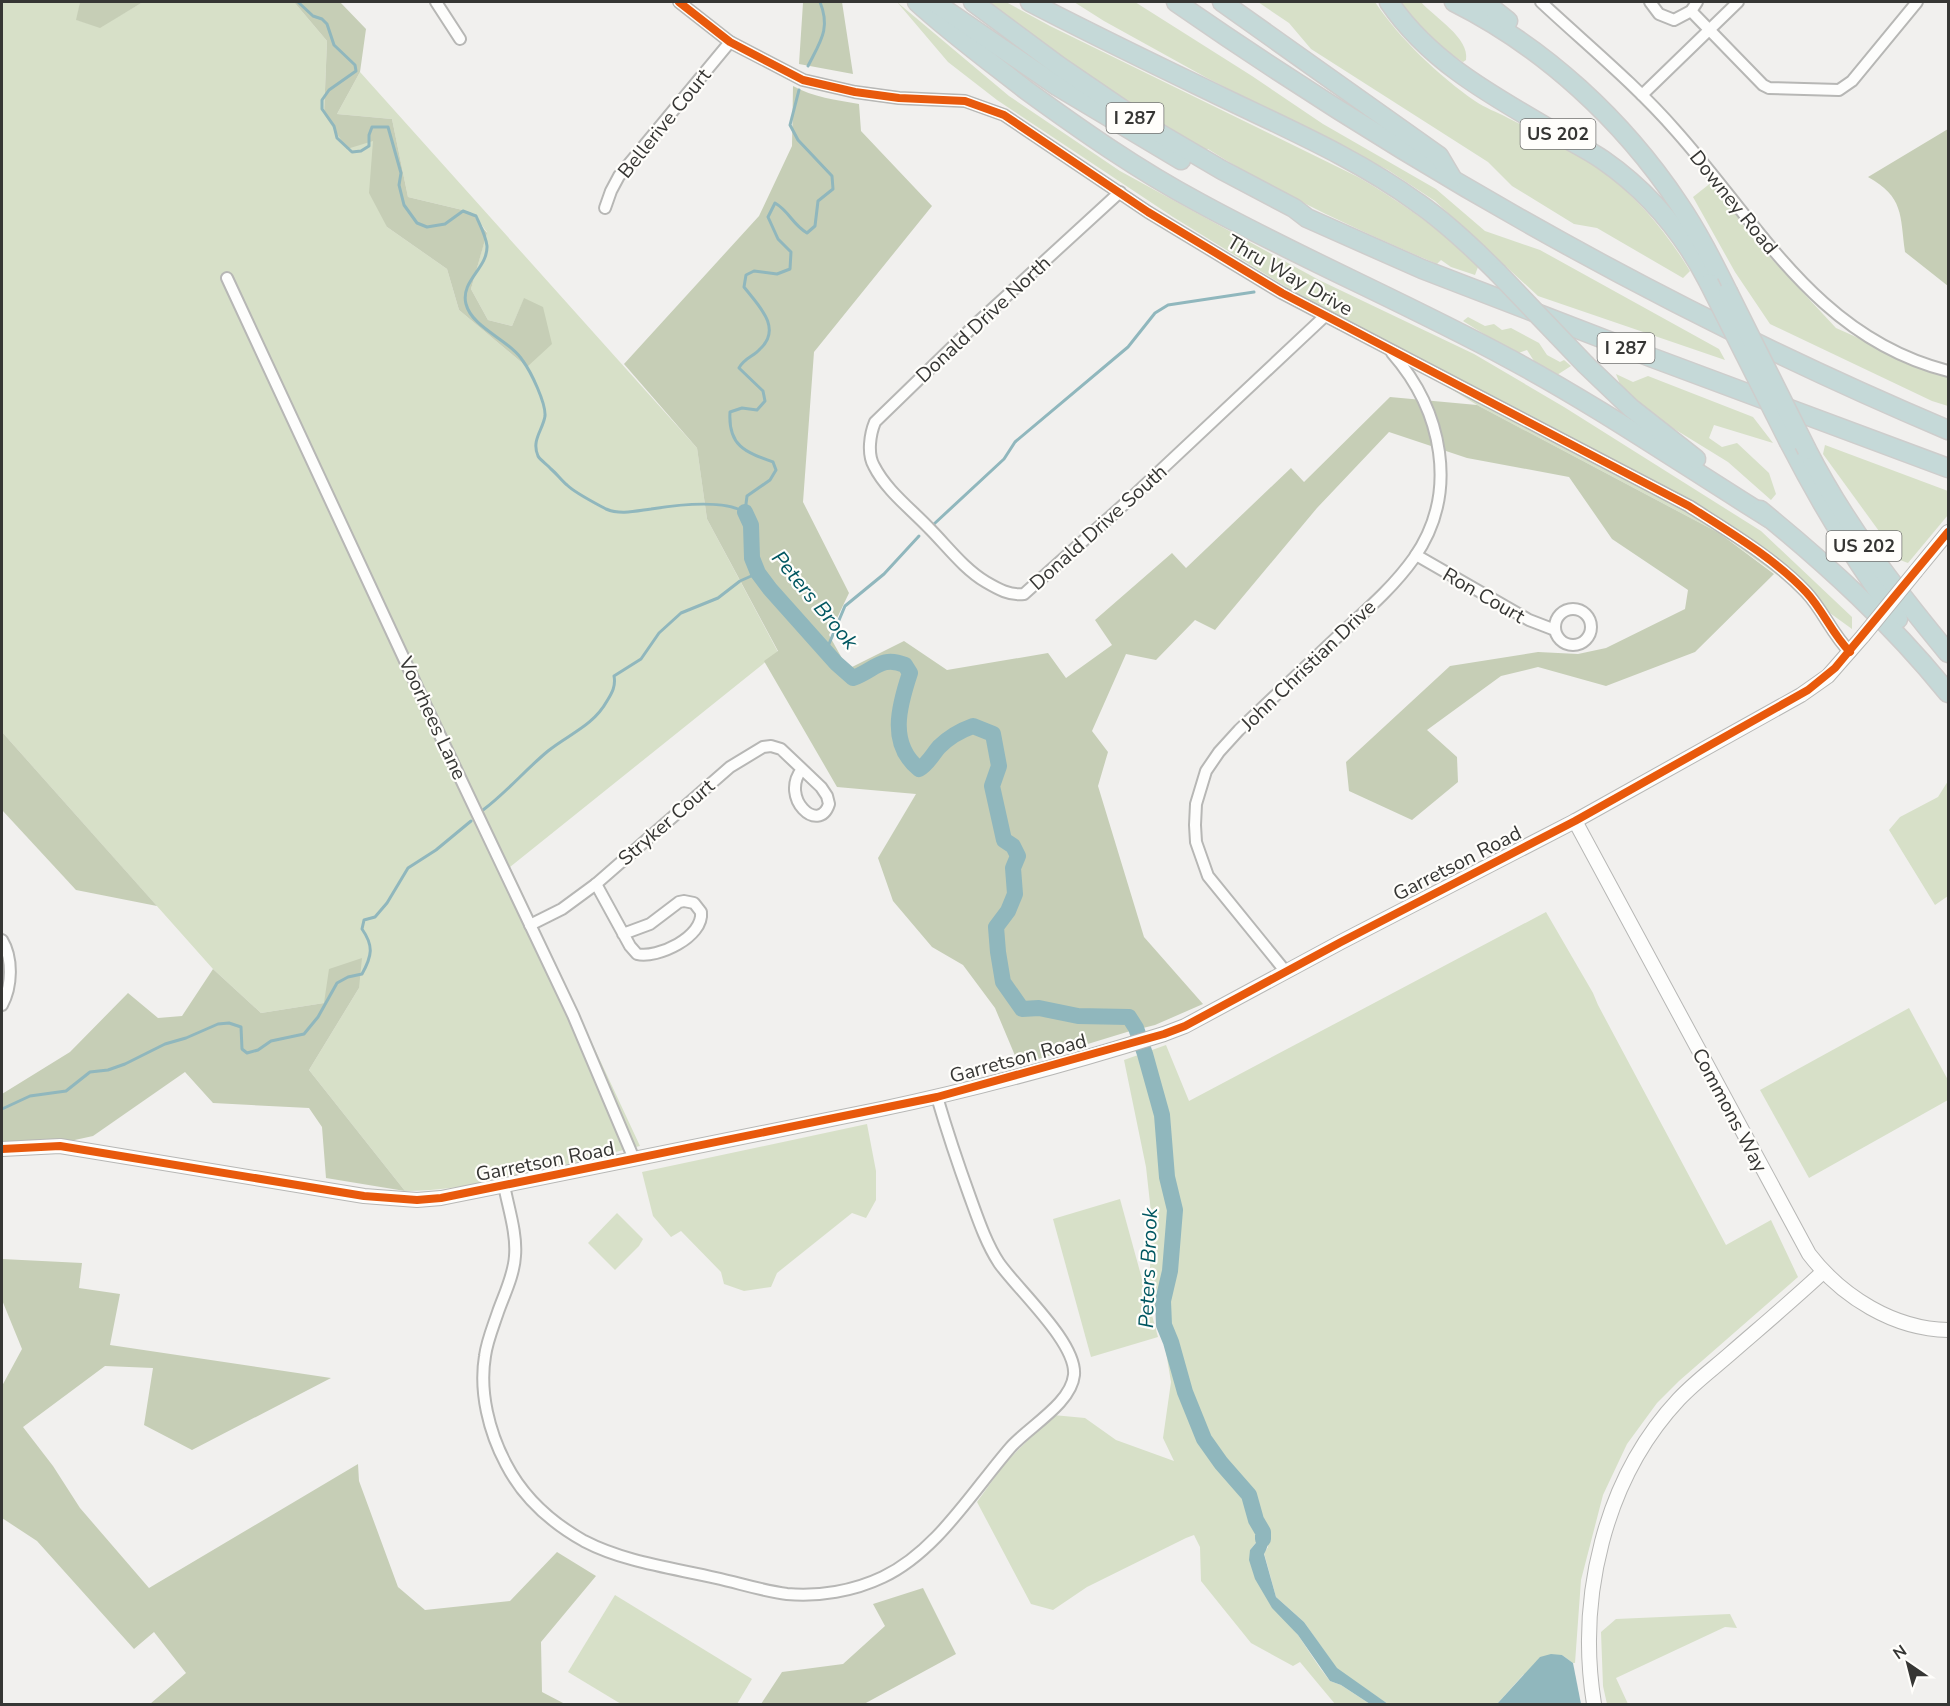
<svg xmlns="http://www.w3.org/2000/svg" width="1950" height="1706" font-family="'Nunito Sans',sans-serif">
	<rect width="100%" height="100%" fill="#f1f0ee"/>
	<g fill="#d7e0c8">
		<path d="M 2,2 L 80,2 L 77,20 L 100,27 L 143,2 L 294,2 L 327,41 L 324,114 L 373,140 L 387,227 L 447,269 L 459,310 L 527,367 L 524,299 L 512,326 L 488,320 L 471,289 L 487,232 L 471,212 L 408,197 L 392,119 L 337,114 L 360,72 L 697,448 L 707,519 L 778,652 L 510,867 L 640,1146 C 567,1163 480,1191 405,1191 L 309,1070 L 359,988 L 324,1003 L 261,1013 L 213,969 L 2,732 Z"/>
		<polygon points="897,2 1009,96 1120,171 1319,280 1474,354 1564,407 1761,531 1852,617 1852,629 1719,533 1477,405 1173,217 997,100 948,62"/>
		<path d="M 985,2 L 1006,2 L 1050,26 L 1358,177 C 1401,202 1443,231 1478,267 L 1475,275 L 1451,267 L 1441,260 L 1437,264 C 1359,231 1279,194 1208,149 L 1205,151 C 1129,105 1057,54 985,2 Z"/>
		<polygon points="1074,2 1135,2 1252,76 1323,124 1436,189 1485,231 1540,250 1719,349 1725,360 1538,296 1435,201 1388,170 1207,78 1104,21"/>
		<path d="M 1258,2 L 1375,2 C 1399,38 1439,76 1475,101 C 1485,108 1497,112 1508,118 C 1538,133 1572,148 1600,169 C 1637,197 1666,231 1690,271 L 1683,278 L 1597,228 L 1574,224 L 1512,186 L 1488,162 L 1311,49 L 1289,23 Z"/>
		<path d="M 1398,2 L 1421,2 C 1434,17 1470,38 1466,60 L 1463,62 C 1439,47 1415,25 1398,2 Z"/>
		<polygon points="1712,182 1754,240 1836,328 1948,378 1948,406 1932,401 1770,324 1735,272 1693,197"/>
		<polygon points="1468,317 1485,326 1494,324 1502,330 1511,328 1539,343 1547,355 1560,362 1564,360 1571,366 1557,375 1536,364 1527,350 1516,354 1463,321"/>
		<polygon points="1616,374 1633,382 1648,376 1753,417 1773,443 1714,425 1709,438 1722,447 1737,443 1769,473 1776,494 1771,500 1728,462 1663,422 1621,387"/>
		<polygon points="1825,445 1948,491 1948,515 1908,563 1900,560 1823,454"/>
		<polygon points="1948,781 1948,896 1935,905 1889,830 1900,817 1938,797"/>
		<polygon points="1546,912 1593,993 1598,1005 1726,1245 1771,1220 1798,1277 1679,1381 1657,1403 1627,1444 1603,1495 1581,1580 1575,1663 1573,1663 1562,1655 1523,1675 1497,1704 1388,1704 1337,1669 1304,1622 1276,1597 1264,1553 1268,1547 1256,1521 1260,1538 1250,1550 1287,1622 1298,1635 1320,1668 1330,1681 1341,1685 1370,1704 1335,1704 1300,1662 1293,1666 1251,1643 1201,1581 1200,1547 1194,1535 1186,1538 1087,1587 1053,1610 1031,1604 977,1502 1005,1463 1053,1415 1085,1418 1116,1440 1174,1461 1163,1438 1171,1382 1163,1334 1149,1291 1152,1221 1146,1167 1124,1060 1166,1045 1189,1101"/>
		<polygon points="1909,1008 1948,1080 1948,1100 1809,1178 1760,1090"/>
		<polygon points="867,1124 876,1171 876,1200 866,1218 852,1213 777,1273 771,1287 744,1291 724,1284 721,1272 681,1231 671,1237 653,1216 642,1172"/>
		<polygon points="1120,1199 1158,1337 1091,1357 1053,1219"/>
		<polygon points="617,1213 643,1239 639,1246 615,1270 588,1243"/>
		<polygon points="615,1595 752,1679 737,1704 621,1704 568,1672"/>
		<polygon points="1730,1614 1737,1628 1725,1627 1616,1678 1628,1704 1607,1704 1603,1686 1601,1632 1616,1619"/>
	</g>
	<g fill="#c6ceb6">
		<polygon points="80,2 143,2 100,28 76,20"/>
		<polygon points="294,2 340,2 366,29 360,72 337,114 392,119 408,197 471,212 487,233 471,289 488,320 512,326 524,298 543,307 552,344 527,367 459,310 447,269 387,227 369,193 373,141 347,149 324,114 327,41"/>
		<polygon points="802,2 842,2 853,74 799,64 803,3"/>
		<path d="M 793,86 C 813,97 836,100 859,104 L 861,131 L 932,206 L 814,352 L 803,502 L 849,593 L 829,635 L 848,669 L 904,641 L 947,670 L 1048,653 L 1066,678 L 1112,645 L 1095,620 L 1172,553 L 1186,568 L 1291,468 L 1304,482 L 1390,397 L 1477,405 L 1719,533 L 1774,574 L 1695,652 L 1606,686 L 1538,667 L 1501,676 L 1427,730 L 1457,757 L 1458,782 L 1412,820 L 1349,791 L 1346,762 L 1450,666 L 1538,652 L 1578,654 L 1606,648 L 1685,609 L 1688,590 L 1612,539 L 1569,477 L 1467,458 L 1389,432 L 1317,508 L 1215,630 L 1195,620 L 1156,660 L 1126,654 L 1092,731 L 1108,752 L 1098,786 L 1144,937 L 1203,1004 L 1155,1025 L 1127,1032 L 1019,1065 L 995,1008 L 963,965 L 932,947 L 893,901 L 878,858 L 916,794 L 837,787 L 764,661 L 778,651 L 707,519 L 697,448 L 624,364 L 759,216 L 792,146 Z"/>
		<path d="M 1948,129 L 1948,286 L 1905,252 C 1900,215 1904,197 1868,177 Z"/>
		<polygon points="2,732 157,906 76,890 2,810"/>
		<polygon points="362,958 359,988 309,1070 405,1191 326,1178 322,1127 309,1108 213,1103 185,1072 93,1136 2,1156 2,1094 70,1052 128,993 158,1018 182,1016 213,969 261,1013 324,1003 329,969"/>
		<polygon points="2,1259 82,1263 79,1288 120,1294 110,1345 331,1378 192,1450 144,1425 153,1368 105,1366 23,1427 53,1466 80,1508 149,1588 358,1464 359,1481 398,1587 425,1610 510,1601 557,1552 596,1576 541,1642 542,1692 565,1704 150,1704 186,1673 154,1632 134,1649 37,1541 2,1518 2,1386 22,1349 2,1300"/>
		<polygon points="923,1588 956,1654 864,1704 761,1704 782,1672 843,1664 885,1626 873,1604"/>
	</g>
	<g fill="#90b7bd">
		<path d="M 1256,1520 C 1269,1528 1272,1540 1264,1554 L 1276,1597 L 1304,1622 L 1337,1668 L 1388,1704 L 1370,1704 L 1341,1685 L 1330,1681 L 1298,1635 L 1272,1608 L 1255,1579 L 1249,1560 L 1250,1550 L 1260,1538 Z"/>
		<polygon points="1551,1654 1562,1655 1573,1663 1581,1704 1497,1704 1540,1657"/>
	</g>
	<g fill="none" stroke-linecap="round" stroke-linejoin="round">
		<g stroke="#90b7bd" stroke-width="3">
			<path d="M 298,2 L 313,16 L 322,19 L 327,24 L 334,45 L 355,65 L 356,71 L 329,90 L 322,100 L 322,109 L 334,126 L 337,138 L 352,152 L 361,151 L 369,146 L 369,135 L 372,127 L 388,127 L 401,173 L 399,185 L 404,205 L 417,223 L 427,227 L 445,224 L 463,211 L 476,216 C 480,225 486,236 487,246 C 488,268 460,281 466,304 C 472,328 510,340 523,361 C 531,372 546,403 545,416 C 543,430 531,440 538,456 C 540,460 548,465 551,469 C 557,474 561,480 567,485 C 575,493 595,503 606,509 C 620,515 636,511 651,509 C 676,505 722,499 745,512 L 747,496 L 770,480 L 776,470 L 773,462 C 745,452 728,446 730,412 L 742,408 L 757,410 L 765,401 L 763,391 L 739,368 C 744,358 753,357 760,349 C 783,328 758,305 744,287 L 746,275 L 754,271 L 777,274 L 790,269 L 791,252 L 778,239 L 768,217 L 775,203 C 789,211 792,224 807,233 L 815,226 L 818,201 L 833,189 L 832,176 L 798,140 L 790,125 L 799,90"/>
			<path d="M 808,66 C 820,42 831,29 820,2"/>
			<polyline points="934,524 1004,459 1015,442 1128,347 1155,313 1168,305 1254,292"/>
			<polyline points="826,651 845,606 884,574 919,536"/>
			<path d="M 483,810 C 507,792 525,770 548,751 C 569,734 593,726 607,701 C 612,693 616,686 614,676 L 641,659 L 659,633 L 681,613 L 718,598 L 740,581 L 758,573"/>
			<path d="M 2,1109 L 30,1096 L 66,1091 L 90,1072 L 108,1070 L 125,1064 L 165,1044 L 186,1038 L 218,1024 L 229,1023 L 241,1027 L 242,1049 L 247,1053 L 258,1050 L 271,1041 L 304,1034 L 318,1017 L 337,983 L 348,977 L 362,974 C 372,956 374,946 362,929 L 364,920 L 375,917 L 387,903 L 408,868 L 436,850 L 471,821"/>
		</g>
		<path stroke="#90b7bd" stroke-width="16" d="M 745,512 L 751,525 L 752,558 L 758,573 L 770,589 L 836,663 L 853,678 C 875,670 881,655 905,665 L 910,673 C 899,706 888,744 919,769 C 928,764 932,755 939,747 C 949,737 959,731 973,726 L 993,734 L 999,766 L 992,786 L 1004,840 L 1013,846 L 1018,856 L 1013,868 L 1015,894 L 1008,911 L 996,927 L 998,952 L 1003,982 L 1022,1009 L 1039,1008 L 1078,1016 L 1129,1017 L 1136,1028 L 1145,1054 L 1162,1115 L 1167,1177 L 1175,1210 L 1170,1271 L 1163,1301 L 1164,1325 L 1171,1342 L 1185,1392 L 1204,1439 L 1221,1463 L 1249,1495 L 1256,1520 L 1263,1532 L 1263,1539"/>
		<g stroke="#b7b7b5" stroke-width="14">
			<g id="street">
				<polyline points="436,2 460,39"/>
				<path d="M 679,2 L 730,42 L 803,80 L 855,92 L 899,98 L 965,101 L 1004,115 L 1148,212 L 1282,293 L 1689,506 C 1728,531 1774,558 1806,592 C 1823,610 1832,634 1850,652"/>
				<path d="M 1541,2 C 1586,44 1635,84 1676,131 C 1759,224 1817,338 1948,371"/>
				<polyline points="1650,2 1659,14 1674,20 1691,11 1697,2"/>
				<polyline points="1691,11 1763,85 1769,88 1839,90 1852,81 1917,2"/>
				<polyline points="1642,95 1738,2"/>
				<path d="M 1120,192 L 977,323 L 875,422 C 870,434 867,454 874,466 C 886,490 911,509 929,528 C 947,546 964,569 986,582 C 998,589 1010,596 1024,594 L 1130,499 L 1325,316"/>
				<polyline points="605,208 611,191 619,176 730,42"/>
				<polyline points="227,278 426,706 573,1015 634,1159"/>
				<polyline points="1416,555 1529,620 1555,630"/>
				<circle cx="1573" cy="627" r="18"/>
				<path d="M 596,884 L 630,946 L 637,954 C 657,959 704,937 701,912 L 694,903 L 684,901 L 679,902 L 650,924 L 623,934"/>
				<path d="M 530,925 L 562,909 L 596,884 L 730,767 L 763,747 L 771,746 L 781,749 L 821,787 L 827,796 L 829,804 C 819,835 779,798 802,769"/>
				<path d="M 2,940 C 13,958 12,987 2,1005"/>
				<path d="M 1286,972 L 1208,876 L 1196,842 L 1195,825 L 1196,804 L 1206,771 L 1219,752 L 1239,730 C 1271,700 1303,669 1335,639 C 1363,613 1392,589 1414,558 C 1460,492 1442,410 1392,353"/>
				<path d="M 504,1185 C 508,1207 517,1233 515,1256 C 514,1275 504,1295 498,1312 C 493,1327 487,1341 485,1356 C 479,1392 489,1432 506,1464 C 523,1497 552,1523 584,1541 C 624,1562 673,1568 716,1578 C 739,1583 763,1591 787,1594 C 818,1597 854,1591 883,1577 C 936,1552 972,1492 1010,1448 C 1028,1427 1071,1404 1074,1375 C 1077,1343 1018,1290 999,1263 C 986,1243 978,1219 970,1197 C 958,1164 947,1131 937,1097"/>
			</g>
		</g>
		<g stroke="#b7b7b5" stroke-width="16">
			<g id="secondary">
				<polyline points="1916,571 1948,532"/>
				<path d="M 1575,821 L 1809,1254 C 1842,1297 1894,1329 1948,1330"/>
				<path d="M 2,1149 L 60,1146 L 364,1196 L 417,1200 L 441,1198 L 881,1109 C 977,1089 1071,1063 1164,1034 L 1185,1026 L 1341,942 L 1575,821 L 1801,695 L 1828,676 L 1863,636"/>
				<path d="M 1594,1704 C 1577,1598 1604,1479 1679,1399 C 1695,1382 1714,1368 1731,1353 C 1762,1326 1793,1300 1823,1272"/>
			</g>
		</g>
		<g stroke="#cecdcc" stroke-width="21">
			<g id="highway">
				<path d="M 917,2 C 951,33 989,61 1026,90 C 1081,130 1138,170 1198,202 C 1300,258 1406,303 1508,358 C 1598,406 1682,464 1769,518"/>
				<polyline points="934,2 1057,86 1181,160"/>
				<polyline points="973,2 1059,66 1147,126 1222,170 1294,208 1307,218 1422,269 1653,358 1948,468"/>
				<path d="M 1030,2 C 1093,35 1158,66 1222,97 C 1288,129 1358,159 1418,203 C 1447,223 1472,247 1497,272"/>
				<path d="M 1176,2 C 1418,170 1676,315 1948,430"/>
				<polyline points="1222,2 1439,156 1452,178"/>
				<path d="M 1389,2 C 1431,64 1497,98 1560,135 C 1574,143 1590,151 1603,160 C 1649,192 1684,234 1709,283"/>
				<path d="M 1454,2 C 1544,47 1623,120 1679,204 C 1698,232 1713,262 1728,292"/>
				<polyline points="1484,2 1508,21"/>
				<polyline points="1586,365 1631,408 1696,459"/>
				<path d="M 1789,442 C 1821,504 1856,563 1898,619"/>
				<path d="M 1807,450 C 1845,524 1895,589 1948,653"/>
				<path d="M 1760,510 C 1830,567 1891,623 1948,693"/>
			</g>
		</g>
		<use href="#street" stroke="#fdfdfc" stroke-width="10"/>
		<use href="#secondary" stroke="#fdfdfc" stroke-width="14"/>
		<use href="#highway" stroke="#c5d9d8" stroke-width="18"/>
		<g stroke="#b7b7b5" stroke-width="16" stroke-linecap="butt">
			<polyline id="secondary-bridge" points="1863,636 1916,571"/>
		</g>
		<g stroke="#cecdcc" stroke-width="21" stroke-linecap="butt">
			<g id="highway-bridge">
				<polyline points="1497,272 1586,365"/>
				<polyline points="1709,283 1789,442"/>
				<polyline points="1728,292 1807,450"/>
			</g>
		</g>
		<use href="#secondary-bridge" stroke="#fdfdfc" stroke-width="14"/>
		<use href="#highway-bridge" stroke="#c5d9d8" stroke-width="18"/>
		<g stroke="#fffefb" stroke-width="11">
			<g id="cycleway">
				<path d="M 679,2 L 730,42 L 803,80 L 855,92 L 899,98 L 965,101 L 1004,115 L 1148,212 L 1282,293 L 1689,506 C 1728,531 1774,558 1806,592 C 1823,610 1832,634 1850,652"/>
				<polyline points="2,1149 60,1146 364,1196 417,1200 441,1198 937,1097 1164,1034 1185,1026 1341,942 1575,821 1808,690 1835,668 1948,532"/>
			</g>
		</g>
		<use href="#cycleway" stroke="#e8590c" stroke-width="8"/>
	</g>
	<g text-anchor="middle" stroke-width="4.5" stroke-linejoin="round" paint-order="stroke">
		<g fill="#fffefb" stroke="#727270" stroke-width="1.5">
			<rect x="1106.5" y="103" width="57" height="30" rx="4.5"/>
			<rect x="1520.5" y="119" width="75" height="30" rx="4.5"/>
			<rect x="1597.5" y="333" width="57" height="30" rx="4.5"/>
			<rect x="1826.5" y="531" width="75" height="30" rx="4.5"/>
		</g>
		<g font-size="18" font-weight="bold" fill="#363634">
			<text x="1135" y="124">I 287</text>
			<text x="1558" y="140">US 202</text>
			<text x="1626" y="354">I 287</text>
			<text x="1864" y="552">US 202</text>
		</g>
		<g font-size="20" fill="#363634" stroke="#fffefb">
			<text transform="translate(664 123) rotate(-51)" y="7">Bellerive Court</text>
			<text transform="translate(1734 202) rotate(51)" y="7">Downey Road</text>
			<text transform="translate(1290 275) rotate(30)" y="7">Thru Way Drive</text>
			<text transform="translate(983 319) rotate(-43)" y="7">Donald Drive North</text>
			<text transform="translate(1098 527) rotate(-42)" y="7">Donald Drive South</text>
			<text transform="translate(1484 595) rotate(30)" y="7">Ron Court</text>
			<text transform="translate(1308 665) rotate(-44)" y="7">John Christian Drive</text>
			<text transform="translate(433 718) rotate(65)" y="7">Voorhees Lane</text>
			<text transform="translate(666 822) rotate(-41)" y="7">Stryker Court</text>
			<text transform="translate(1457 863) rotate(-27)" y="7">Garretson Road</text>
			<text transform="translate(1018 1058) rotate(-15)" y="7">Garretson Road</text>
			<text transform="translate(1730 1110) rotate(62)" y="7">Commons Way</text>
			<text transform="translate(545 1161) rotate(-11)" y="7">Garretson Road</text>
		</g>
		<g font-size="21" font-style="italic" fill="#005761" stroke="#fffefb">
			<text transform="translate(815 600) rotate(50)" y="7">Peters Brook</text>
			<text transform="translate(1148 1268) rotate(-88)" y="7">Peters Brook</text>
		</g>
	</g>
	<rect width="1950" height="1706" fill="none" stroke="#363634" stroke-width="6"/>
	<g transform="translate(1908 1664) rotate(325)" stroke="#fffefb" stroke-width="4.5" paint-order="stroke">
	<path d="M0-4.5L10 22L0 15L-10 22Z" fill="#363634"/>
	<text y="-9" font-size="16" font-weight="bold" text-anchor="middle" fill="#363634">N</text>
	</g>
</svg>
